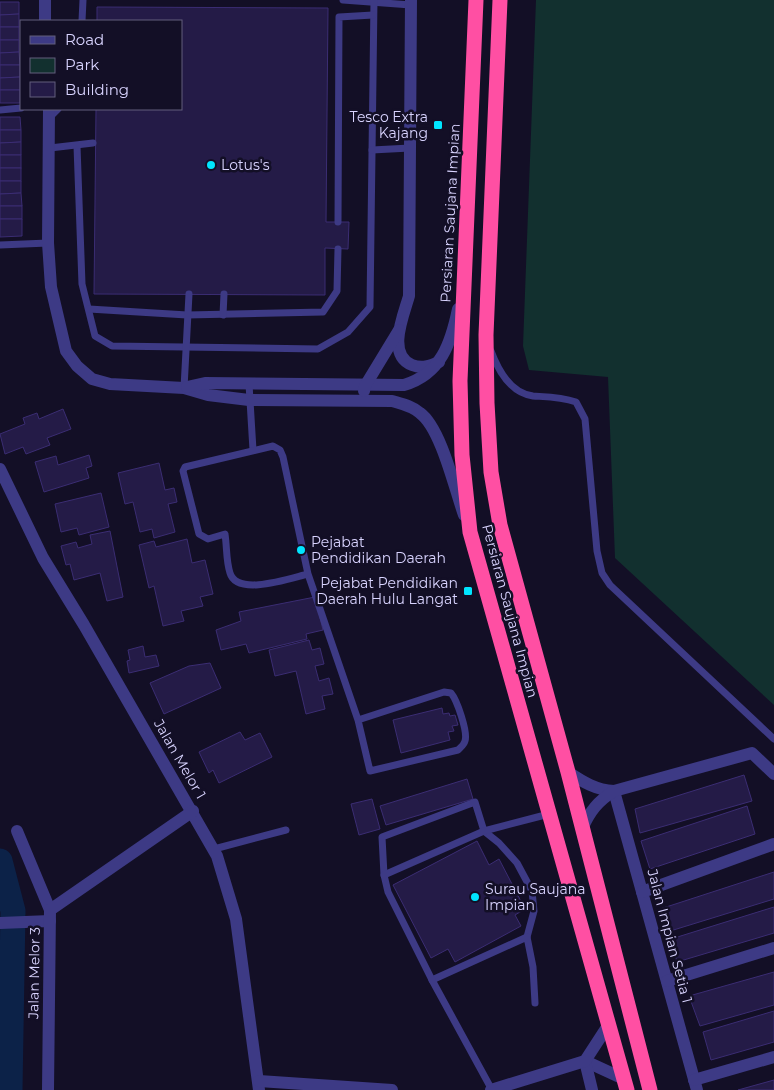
<svg xmlns="http://www.w3.org/2000/svg" width="774" height="1090" font-family="Montserrat,sans-serif">
	<rect width="100%" height="100%" fill="#130f26"/>
	<polygon fill="#12302f" points="536,0 774,0 774,705 615,558 608,377 529,370 523,346"/>
	<g fill="none" stroke-linecap="round" stroke-linejoin="round">
		<polyline stroke="#0c2248" stroke-width="25" points="0,861 13,911 10,1090"/>
	</g>
	<g fill="#241b47" stroke="#3b2d73">
		<polygon points="0,2 19,2 19,14 0,15"/>
		<polygon points="97,7 328,8 326,222 349,222 348,249 325,248 325,295 94,294 96,109 181,109 181,21 97,21"/>
		<polygon points="19,14 19,27 0,27 0,15"/>
		<rect x="0" y="27" width="19" height="13"/>
		<polygon points="0,40 19,40 19,52 0,53"/>
		<polygon points="19,52 20,65 0,65 0,53"/>
		<polygon points="0,65 20,65 20,77 0,78"/>
		<polygon points="20,77 20,90 0,90 0,78"/>
		<rect x="0" y="90" width="20" height="13"/>
		<polygon points="0,117 20,117 21,130 0,130"/>
		<polygon points="0,130 21,130 21,142 0,143"/>
		<polygon points="21,142 21,155 0,155 0,143"/>
		<rect x="0" y="155" width="21" height="13"/>
		<rect x="0" y="168" width="21" height="13"/>
		<polygon points="0,181 21,181 21,193 0,194"/>
		<polygon points="21,193 22,206 0,206 0,194"/>
		<rect x="0" y="206" width="22" height="13"/>
		<polygon points="0,219 22,219 22,236 0,237"/>
		<polygon points="63,409 71,429 47,438 50,445 26,454 23,447 5,454 0,434 25,424 23,418 37,413 39,419"/>
		<polygon points="89,455 92,466 86,468 89,478 44,492 35,462 56,456 58,465"/>
		<polygon points="159,463 165,490 174,488 177,502 168,504 175,532 154,538 152,529 140,532 133,502 125,504 118,473"/>
		<polygon points="101,493 109,527 79,535 77,528 61,532 55,504"/>
		<polygon points="110,531 123,597 107,601 100,573 74,580 70,564 66,565 61,546 76,542 78,548 92,544 90,535"/>
		<polygon points="187,539 192,563 205,560 213,594 200,597 203,606 181,611 184,621 163,626 154,586 149,588 139,545 154,541 156,547"/>
		<polygon points="315,597 323,630 306,634 307,639 249,653 246,644 221,650 216,630 241,621 239,612"/>
		<polygon points="309,640 312,650 320,648 324,664 315,666 319,681 329,678 333,694 322,696 325,709 306,714 296,671 275,676 269,650"/>
		<polygon points="143,646 145,657 156,655 159,666 129,673 127,661 130,660 128,650"/>
		<polygon points="210,663 221,688 164,714 150,683 189,666"/>
		<polygon points="442,708 443,714 449,713 450,716 455,715 458,725 452,726 454,731 448,732 450,740 401,753 393,720"/>
		<polygon points="240,732 245,740 260,733 272,757 219,783 213,770 209,773 199,752"/>
		<polygon points="744,775 752,801 640,833 635,809"/>
		<polygon points="467,779 473,799 386,825 380,806"/>
		<polygon points="372,799 380,829 359,835 351,804"/>
		<polygon points="747,806 755,834 650,869 641,841"/>
		<polygon points="477,841 489,865 499,859 525,909 515,915 521,926 455,962 448,949 431,958 393,885"/>
		<polygon points="774,872 774,899 667,932 660,909"/>
		<polygon points="774,907 774,933 677,962 671,939"/>
		<polygon points="774,972 774,1005 700,1026 689,996"/>
		<polygon points="774,1011 774,1042 711,1060 703,1032"/>
		<polygon points="774,1080 774,1090 738,1090"/>
	</g>
	<g fill="none" stroke-linecap="round" stroke-linejoin="round">
		<g stroke="#3d3a85" stroke-width="7">
			<polyline points="343,0 411,5"/>
			<polyline points="82,21 83,0"/>
			<polyline points="0,110 21,108"/>
			<polyline points="49,118 58,109"/>
			<polyline points="77,146 82,284 95,336 112,346 318,349 348,332 370,307 374,0"/>
			<polyline points="50,148 93,143"/>
			<polyline points="372,150 410,148"/>
			<polyline points="338,222 339,17 373,15"/>
			<polyline points="0,245 48,243"/>
			<polyline points="89,309 187,315 323,312 337,291 338,249"/>
			<polyline points="223,315 224,294"/>
			<path d="M 491,351 C 498,370 511,393 533,396 C 549,397 561,397 576,402 L 585,419 L 597,551 L 602,573 L 610,585 L 774,739"/>
			<polyline points="249,384 253,450"/>
			<polyline points="184,388 189,294"/>
			<path d="M 308,574 L 283,457 L 280,450 L 273,446 L 185,467 L 183,471 L 199,534 L 208,539 L 225,534 C 227,547 226,561 230,573 C 237,597 291,578 308,574 L 358,720 L 370,771 L 458,750 C 461,747 464,745 465,741 C 468,732 457,700 451,693 L 444,692 L 358,720"/>
			<polyline points="214,849 286,830"/>
			<polyline points="384,875 382,837 475,802 484,831 499,843 517,863 532,891 534,911 527,937"/>
			<polyline points="432,980 527,937 533,967 535,1003"/>
			<polyline points="492,1090 432,980 388,892 384,875 484,831 549,814"/>
		</g>
		<g stroke="#3d3a85" stroke-width="12">
			<polyline points="45,0 45,21"/>
			<path d="M 411,0 L 409,296 C 404,314 386,355 412,365 C 422,369 430,366 439,362"/>
			<path d="M 49,109 L 48,243 L 51,287 L 66,351 L 77,366 L 92,379 L 110,384 L 184,388 L 208,395 L 249,400 L 392,401 C 402,404 412,406 420,413 C 441,428 455,490 464,515"/>
			<path d="M 187,387 L 205,383 L 404,385 C 441,374 451,343 458,309"/>
			<polyline points="364,391 365,386 399,330"/>
			<polyline points="0,469 43,558 84,625 217,856 236,919 259,1090"/>
			<path d="M 568,772 C 583,782 596,790 614,791"/>
			<polyline points="614,791 697,1090"/>
			<path d="M 582,829 C 590,811 598,801 614,791 L 752,753 L 774,774"/>
			<polyline points="17,831 50,910"/>
			<polyline points="642,892 774,844"/>
			<polyline points="0,923 50,921"/>
			<polyline points="667,981 774,948"/>
			<polyline points="585,1061 624,1079"/>
			<polyline points="585,1061 592,1090"/>
			<polyline points="694,1080 774,1057"/>
			<polyline points="259,1081 392,1090"/>
			<polyline points="48,1090 50,910 193,811"/>
			<polyline points="491,1090 585,1061 609,1024"/>
		</g>
		<g stroke="#ff4fa3" stroke-width="15">
			<polyline points="476,0 460,381 462,455 470,532 627,1090"/>
			<polyline points="500,0 486,335 487,403 491,472 500,525 568,772 650,1090"/>
		</g>
	</g>
	<g fill="#00e5ff" stroke="#130f26" stroke-width="2">
		<rect x="433" y="120" width="10" height="10" rx="2.5"/>
		<circle cx="211" cy="165" r="5"/>
		<circle cx="301" cy="550" r="5"/>
		<rect x="463" y="586" width="10" height="10" rx="2.5"/>
		<circle cx="475" cy="897" r="5"/>
	</g>
	<g text-anchor="middle" stroke-width="5" stroke-linejoin="round" paint-order="stroke">
		<g font-size="14" fill="#d9d4ff" stroke="#130f26" text-anchor="start">
			<text x="428" y="122" text-anchor="end">Tesco Extra<tspan x="428" dy="16">Kajang</tspan></text>
			<text x="221" y="170">Lotus's</text>
			<text x="311" y="547">Pejabat<tspan x="311" dy="16">Pendidikan Daerah</tspan></text>
			<text x="458" y="588" text-anchor="end">Pejabat Pendidikan<tspan x="458" dy="16">Daerah Hulu Langat</tspan></text>
			<text x="485" y="894">Surau Saujana<tspan x="485" dy="16">Impian</tspan></text>
		</g>
		<g font-size="14" fill="#d9d4ff" stroke="#130f26">
			<text transform="translate(450 213) rotate(-87)" y="5">Persiaran Saujana Impian</text>
			<text transform="translate(510 611) rotate(75)" y="5">Persiaran Saujana Impian</text>
			<text transform="translate(180 759) rotate(60)" y="5">Jalan Melor 1</text>
			<text transform="translate(670 936) rotate(75)" y="5">Jalan Impian Setia 1</text>
			<text transform="translate(34 973) rotate(-89)" y="5">Jalan Melor 3</text>
		</g>
	</g>
	<rect x="20" y="20" width="162" height="90" fill="#130f26" stroke="#625e7d"/>
	<rect x="30" y="36" width="25" height="8" fill="#3d3a85" stroke="#625e7d"/>
	<text x="65" y="45" font-size="15" fill="#d9d4ff">Road</text>
	<rect x="30" y="58" width="25" height="15" fill="#12302f" stroke="#625e7d"/>
	<text x="65" y="70" font-size="15" fill="#d9d4ff">Park</text>
	<rect x="30" y="82" width="25" height="15" fill="#241b47" stroke="#625e7d"/>
	<text x="65" y="95" font-size="15" fill="#d9d4ff">Building</text>
</svg>
